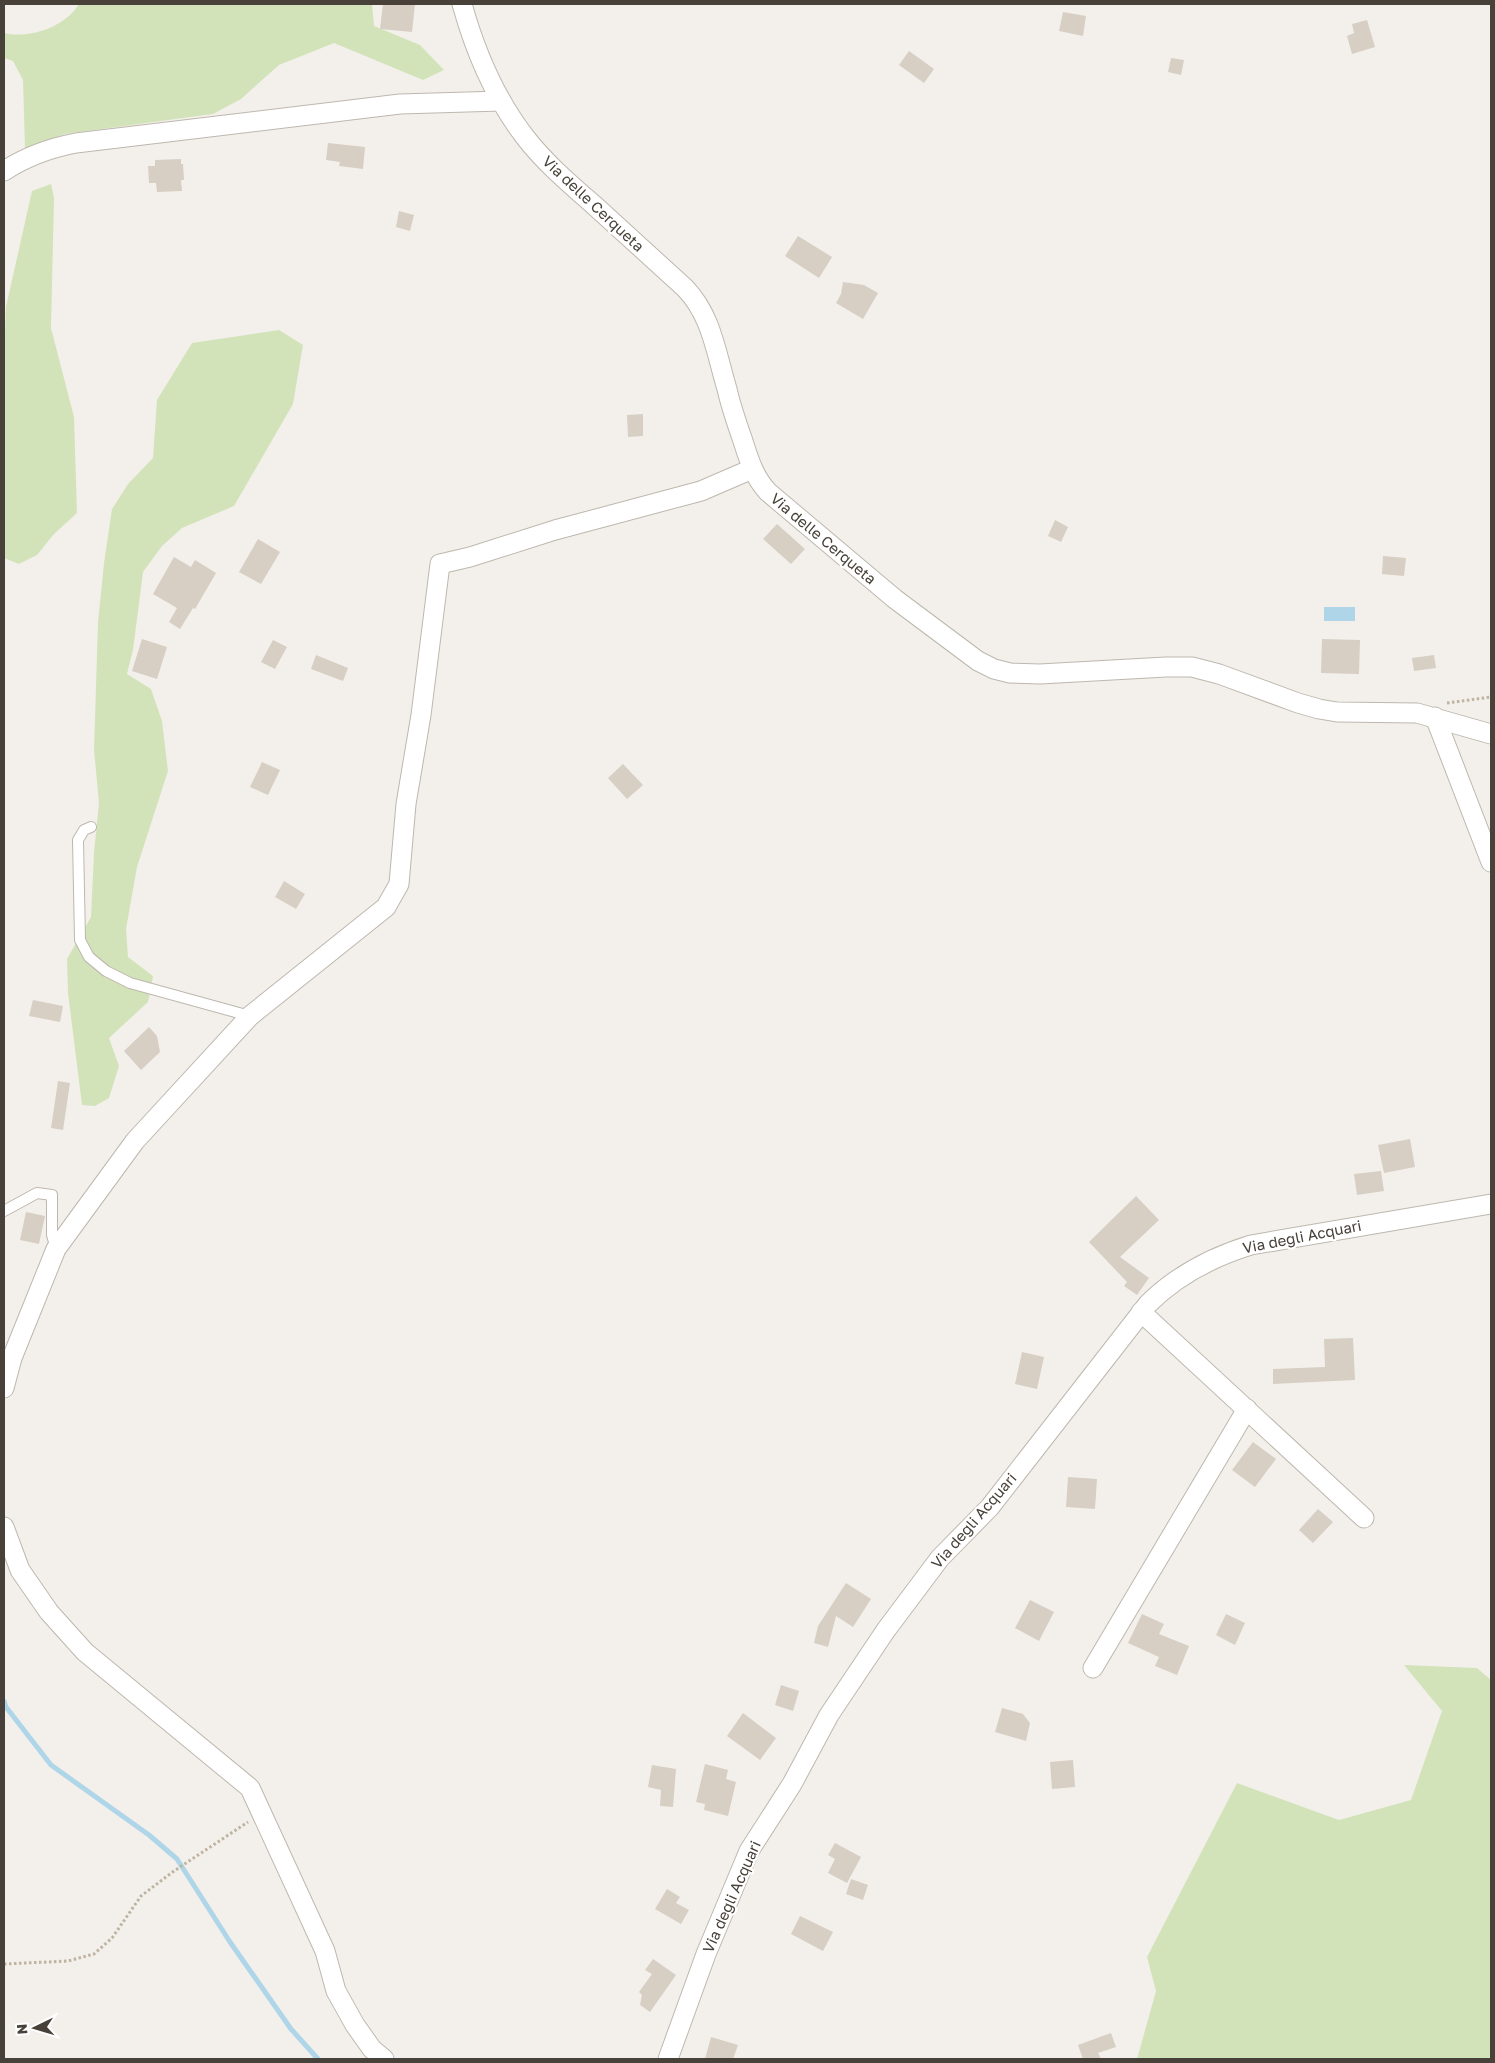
<svg xmlns="http://www.w3.org/2000/svg" width="1495" height="2063" font-family="'Golos Text',sans-serif">
	<rect width="100%" height="100%" fill="#f3f0eb"/>
	<g fill="#d2e3b9">
		<path d="M 79,4 L 372,4 L 374,26 L 420,45 L 444,70 L 423,80 L 334,43 L 279,65 L 241,99 L 213,114 L 65,134 L 25,149 L 23,80 L 13,61 L 4,58 L 4,33 C 30,39 65,27 79,4 Z"/>
		<polygon points="51,184 54,198 51,328 74,417 77,513 54,534 37,555 19,564 4,558 4,359 6,307 32,191"/>
		<polygon points="279,330 303,345 293,404 234,506 182,528 162,546 143,572 133,650 127,674 151,689 162,721 168,771 137,867 126,929 128,957 153,976 148,1002 109,1038 119,1066 109,1098 95,1106 82,1105 68,993 67,959 91,917 94,853 99,803 94,750 98,622 104,563 112,509 128,484 153,458 157,400 192,343"/>
		<polygon points="1404,1665 1477,1668 1491,1680 1491,2059 1137,2059 1156,1991 1147,1957 1237,1783 1339,1820 1411,1800 1442,1711"/>
	</g>
	<rect fill="#afd5e8" x="1324" y="607" width="31" height="14"/>
	<g fill="none" stroke-linecap="round" stroke-linejoin="round">
		<polyline stroke="#afd5e8" stroke-width="5" points="4,1701 6,1707 51,1765 149,1835 177,1859 230,1942 291,2029 318,2059"/>
	</g>
	<g fill="#d7cec4">
		<polygon points="383,4 415,4 412,32 380,29"/>
		<polygon points="1063,12 1086,16 1083,36 1059,31"/>
		<polygon points="1367,20 1375,47 1352,54 1347,36 1354,33 1352,24"/>
		<polygon points="909,51 934,69 924,83 899,65"/>
		<polygon points="1171,58 1184,60 1181,75 1168,72"/>
		<polygon points="328,143 365,147 363,169 339,166 340,162 326,160"/>
		<polygon points="181,159 181,164 183,164 184,180 181,180 182,191 157,192 156,183 149,183 148,166 155,166 155,160"/>
		<polygon points="399,211 414,215 410,231 396,227"/>
		<polygon points="798,236 832,257 819,278 785,256"/>
		<polygon points="843,282 864,285 878,293 863,319 836,303 841,294"/>
		<polygon points="643,414 643,436 628,437 627,415"/>
		<polygon points="1055,520 1068,527 1061,542 1048,536"/>
		<polygon points="777,524 805,549 791,564 763,539"/>
		<polygon points="258,539 280,552 261,584 239,572"/>
		<polygon points="1383,556 1406,558 1404,576 1382,574"/>
		<polygon points="174,557 191,567 195,560 216,573 195,609 193,608 180,629 169,622 177,608 153,594"/>
		<polygon points="142,639 167,647 157,679 132,671"/>
		<polygon points="1322,639 1360,640 1359,674 1321,673"/>
		<polygon points="273,640 287,647 275,669 261,662"/>
		<polygon points="316,655 348,668 343,681 311,669"/>
		<polygon points="1434,655 1436,668 1414,671 1412,658"/>
		<polygon points="262,762 280,770 268,795 250,787"/>
		<polygon points="623,764 643,785 627,799 608,778"/>
		<polygon points="284,881 305,894 296,909 275,897"/>
		<polygon points="33,1000 63,1006 60,1022 29,1016"/>
		<polygon points="149,1027 157,1036 160,1052 141,1070 124,1051"/>
		<polygon points="58,1081 70,1083 63,1130 51,1128"/>
		<polygon points="1410,1139 1415,1167 1384,1173 1378,1145"/>
		<polygon points="1381,1171 1384,1191 1357,1195 1354,1174"/>
		<polygon points="1136,1196 1159,1220 1120,1257 1149,1278 1137,1295 1124,1286 1127,1282 1089,1242"/>
		<polygon points="26,1212 45,1216 39,1244 20,1240"/>
		<polygon points="1353,1338 1355,1380 1273,1384 1273,1369 1325,1367 1324,1339"/>
		<polygon points="1022,1352 1044,1357 1037,1389 1015,1384"/>
		<polygon points="1253,1442 1276,1459 1255,1487 1232,1470"/>
		<polygon points="1068,1477 1097,1479 1095,1509 1066,1507"/>
		<polygon points="1318,1509 1333,1522 1313,1543 1299,1530"/>
		<polygon points="846,1583 871,1599 853,1627 836,1616 828,1647 814,1643 818,1626"/>
		<polygon points="1030,1600 1054,1612 1039,1641 1015,1628"/>
		<polygon points="1142,1614 1164,1624 1159,1634 1189,1646 1177,1675 1155,1666 1159,1657 1128,1643"/>
		<polygon points="1226,1614 1245,1623 1235,1645 1216,1635"/>
		<polygon points="781,1685 799,1691 793,1711 775,1705"/>
		<polygon points="1002,1708 1023,1714 1030,1723 1026,1741 995,1732"/>
		<polygon points="743,1713 776,1738 760,1760 727,1736"/>
		<polygon points="1073,1760 1075,1787 1052,1789 1050,1762"/>
		<polygon points="705,1764 728,1770 726,1779 736,1782 728,1816 704,1810 705,1804 696,1802"/>
		<polygon points="652,1765 676,1769 673,1807 660,1806 661,1790 648,1787"/>
		<polygon points="835,1843 861,1857 847,1883 828,1873 835,1859 828,1855"/>
		<polygon points="851,1879 868,1885 863,1900 846,1894"/>
		<polygon points="667,1889 680,1897 676,1903 689,1910 681,1924 655,1909"/>
		<polygon points="800,1916 833,1932 823,1951 791,1934"/>
		<polygon points="653,1959 676,1975 650,2012 640,2005 642,1995 639,1992 652,1974 645,1970"/>
		<polygon points="1111,2033 1116,2047 1098,2053 1101,2059 1083,2059 1078,2045"/>
		<polygon points="711,2037 738,2045 733,2059 705,2059"/>
	</g>
	<g fill="none" stroke-linecap="round" stroke-linejoin="round">
		<g stroke="#beb7ae" stroke-width="12">
			<g id="service">
				<polyline points="91,827 84,830 78,840 80,940 89,957 106,971 130,983 250,1016"/>
				<polyline points="4,1211 37,1193 52,1195 52,1235 56,1249"/>
			</g>
		</g>
		<g stroke="#beb7ae" stroke-width="21">
			<g id="minor">
				<path d="M 462,4 C 475,51 495,98 525,137 C 545,163 570,184 595,206 C 625,233 655,261 685,288 C 712,316 716,353 727,389 C 731,407 737,424 743,441 C 749,460 754,477 768,492 L 895,599 L 978,661 L 994,669 L 1010,673 L 1040,674 L 1166,667 L 1192,667 L 1219,674 L 1298,703 L 1319,709 L 1337,712 L 1417,713 L 1491,734"/>
				<path d="M 4,171 C 27,156 50,148 76,143 L 400,104 L 501,101"/>
				<polyline points="1435,717 1491,862"/>
				<polyline points="1141,1312 1364,1518"/>
				<polyline points="4,1388 12,1358 56,1249 135,1141 250,1016 386,907 399,884 406,804 421,715 440,564 470,557 555,530 701,491 752,469"/>
				<polyline points="4,1527 20,1570 49,1612 85,1652 250,1788 325,1951 336,1991 355,2025 372,2049 384,2059"/>
				<polyline points="1093,1668 1247,1409"/>
				<path d="M 668,2059 L 706,1954 L 749,1851 L 792,1784 L 829,1715 L 886,1630 L 940,1558 L 990,1507 L 1148,1304 C 1177,1275 1212,1257 1251,1245 L 1491,1204"/>
			</g>
		</g>
		<g stroke="#beb2a1" stroke-width="3" stroke-dasharray="2.5 2.5" stroke-linecap="butt">
			<polyline points="1447,703 1491,697"/>
			<polyline points="4,1964 68,1961 94,1954 112,1938 141,1896 174,1871 248,1822"/>
		</g>
		<use href="#service" stroke="#fff" stroke-width="10"/>
		<use href="#minor" stroke="#fff" stroke-width="19"/>
	</g>
	<g text-anchor="middle" stroke-width="4.5" stroke-linejoin="round" paint-order="stroke">
		<g font-size="15" fill="#474139" stroke="#fff">
			<text transform="translate(593 204) rotate(43)" y="5">Via delle Cerqueta</text>
			<text transform="translate(823 539) rotate(40)" y="5">Via delle Cerqueta</text>
			<text transform="translate(1302 1237) rotate(-11)" y="5">Via degli Acquari</text>
			<text transform="translate(974 1521) rotate(-49)" y="5">Via degli Acquari</text>
			<text transform="translate(732 1897) rotate(-66)" y="5">Via degli Acquari</text>
		</g>
	</g>
	<rect width="1495" height="2063" fill="none" stroke="#474139" stroke-width="10"/>
	<g transform="translate(35 2028) rotate(265)" stroke="#ffffff" stroke-width="4" paint-order="stroke">
	<path d="M0-4L9 19L0 12L-9 19Z" fill="#474139"/>
	<text y="-8" font-size="14" font-weight="bold" text-anchor="middle" fill="#474139">N</text>
	</g>
</svg>
